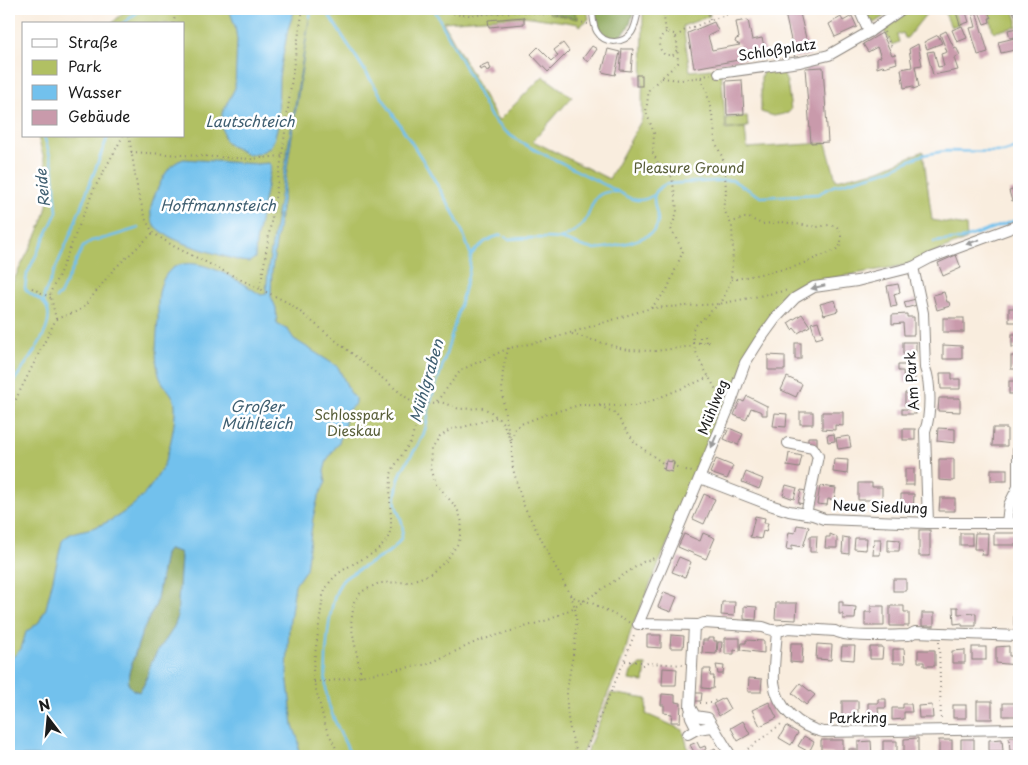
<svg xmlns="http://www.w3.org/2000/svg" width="1028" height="765" font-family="'Playpen Sans',sans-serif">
	<rect width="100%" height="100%" fill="#fff"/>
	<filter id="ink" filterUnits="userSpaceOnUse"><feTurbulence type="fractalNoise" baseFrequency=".02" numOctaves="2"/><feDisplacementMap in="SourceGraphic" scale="10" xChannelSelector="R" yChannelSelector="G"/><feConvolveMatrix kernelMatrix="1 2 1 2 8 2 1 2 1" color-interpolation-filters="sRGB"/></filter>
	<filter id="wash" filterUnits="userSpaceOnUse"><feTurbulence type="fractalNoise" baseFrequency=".0096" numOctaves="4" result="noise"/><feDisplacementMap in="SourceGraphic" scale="20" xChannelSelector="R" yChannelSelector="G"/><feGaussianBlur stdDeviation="1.12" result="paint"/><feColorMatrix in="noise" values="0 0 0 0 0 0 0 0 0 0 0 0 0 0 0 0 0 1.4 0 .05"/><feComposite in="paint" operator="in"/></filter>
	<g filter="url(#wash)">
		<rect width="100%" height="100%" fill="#f9edde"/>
		<g fill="#b1c063" stroke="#666e40">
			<path d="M 127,9 L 587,9 L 589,19 L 580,26 L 579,24 L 524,16 L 443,22 L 498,121 L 543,76 L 572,97 L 533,141 L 609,179 L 642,119 L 643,11 L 647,9 L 708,9 L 710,16 L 683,26 L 690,71 L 721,68 L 726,130 L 745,128 L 747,148 L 826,143 L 836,180 L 880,170 L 923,151 L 932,220 L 966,226 L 967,239 L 906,265 L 810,282 L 789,297 L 771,319 L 766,322 L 756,335 L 756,340 C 712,435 672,533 631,630 L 624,656 L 581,756 L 9,756 L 9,292 C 22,256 50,225 49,185 C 49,168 41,153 38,136 L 184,136 L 184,24 L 111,24 Z"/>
			<polygon points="864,9 896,9 874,23 869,20"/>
			<polygon points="909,9 930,9 907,38 905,38 903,33 897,35 899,42 892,45 882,27"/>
			<polygon points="943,9 953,9 959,24 951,27"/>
			<polygon points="988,9 1013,9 1017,20 1017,27 993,32"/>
			<polygon points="780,67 787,82 791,110 788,113 774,116 761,112 761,77 764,69"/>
			<polygon points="747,116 748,127 727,129 726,118"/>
			<polygon points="640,665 646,665 644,682 629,680 631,672"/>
			<polygon points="611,693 647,699 646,714 683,730 690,756 585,756"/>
		</g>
		<g fill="#8ca659" stroke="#54613a">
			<polygon points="555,9 575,9 575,14 578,19 549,13"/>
			<path d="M 596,10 L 634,10 C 632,18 630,26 625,32 C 609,49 594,27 596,10 Z"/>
			<path d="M 169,549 L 179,552 L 181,557 L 177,619 C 172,636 158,647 151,663 C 147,674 147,683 139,692 L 133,690 L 128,684 L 129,672 L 142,632 L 156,604 L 165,554 Z"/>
		</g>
		<g fill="#72c1ed" stroke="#476e84" fill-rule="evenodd">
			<polygon points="229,9 295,9 288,29 279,77 278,125 274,140 269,148 260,153 248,155 228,144 224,139 222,128 222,113 235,88 237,40 235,26"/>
			<path d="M 310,14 L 272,270 L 271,296 L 276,308 L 277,324 L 288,330 L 294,339 L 338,367 L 350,392 L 355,398 L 355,404 L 346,412 L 345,424 L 339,442 L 327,460 L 324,471 L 326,482 L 318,498 L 313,518 L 306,569 L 295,585 L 289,627 L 287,673 L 293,725 L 299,742 L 298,756 L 9,756 L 9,661 L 21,649 L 26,632 L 39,622 L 46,608 L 62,541 C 72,530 79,532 92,528 C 124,518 150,494 164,464 C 170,449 176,421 175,405 C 175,393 162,387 159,375 C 154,358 157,336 158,319 C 158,305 157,290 164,278 C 183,243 239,281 261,295 L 266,294 L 268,269 ZM 169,549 L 179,552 L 181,557 L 177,619 C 172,636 158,647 151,663 C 147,674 147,683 139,692 L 133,690 L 128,684 L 129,672 L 142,632 L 156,604 L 165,554 Z"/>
			<path d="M 184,159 L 257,164 L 269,163 L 271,166 L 256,242 L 255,258 L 249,262 L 240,261 C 221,255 160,240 153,223 C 148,211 152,201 157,190 C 163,177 169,163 184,159 Z"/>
		</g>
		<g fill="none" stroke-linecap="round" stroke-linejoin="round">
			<g stroke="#72c1ed" stroke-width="2.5">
				<path d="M 325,9 L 424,162 L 453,212 L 463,233 L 471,255 L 469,272 C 460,304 452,336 442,367 C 439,378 434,389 431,400 C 428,410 428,422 424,433 C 418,450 403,462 399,479 C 397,487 394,498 396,505 C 399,517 406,524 401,538 C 393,556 359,566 344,579 C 327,595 323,674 327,697 C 331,718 343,737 351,756"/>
				<path d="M 434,9 L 491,117 C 508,139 537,151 562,163 C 581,173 601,183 621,193 C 632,201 641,203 654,195"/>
				<polyline points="310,17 311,9"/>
				<polyline points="122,24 138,12 141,9"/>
				<path d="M 505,237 L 509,239 C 525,238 542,237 559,239 C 569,240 578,246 588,248 C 601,251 650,240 656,228 C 664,213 641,196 666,184 L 732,180 L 761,197 L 818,194 L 833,186 L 886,171 L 922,155 L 945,151 L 1003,152 L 1019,147"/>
				<path d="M 560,239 C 568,235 577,231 583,224 C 594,210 589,189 617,192"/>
				<polyline points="934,242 962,239 1019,219"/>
				<path d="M 471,255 C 479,245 488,238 501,235"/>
				<polyline points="56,298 60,295 83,247 91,241 106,238 139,228"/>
				<polyline points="44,302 44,295 71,233 108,136"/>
				<path d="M 9,390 C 18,370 57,331 47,308 C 43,298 30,297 25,288 L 27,274 L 57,212 L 53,166 L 44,136"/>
			</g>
		</g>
		<g id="blocks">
			<g fill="#c99aab">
				<polygon points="784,9 799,9 810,55 795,58"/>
				<polygon points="955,9 965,9 969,22 960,25"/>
				<polygon points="978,9 987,9 991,18 989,18 990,22 984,24"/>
				<polygon points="976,11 988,52 978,55 970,28 976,27 972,12"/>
				<polygon points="852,16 857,27 835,37 829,24 841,17 843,21"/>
				<polygon points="524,17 524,24 489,27 488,20"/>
				<polygon points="748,20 752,40 762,38 767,57 756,59 755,57 694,68 688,33 714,22 718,31 708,36 712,50 740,45 735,42 736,39 739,38 736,22"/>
				<polygon points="962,26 967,38 957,42 952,30"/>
				<polygon points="1017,28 1019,36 1010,38 1008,30"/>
				<polygon points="946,31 954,48 956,47 960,55 954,58 958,70 933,75 927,52 934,51 938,67 944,66 941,54 947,52 940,34"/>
				<polygon points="882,33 892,55 895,54 897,63 884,67 883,66 877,68 877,58 881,57 877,47 868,52 863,44"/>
				<polygon points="938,35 942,43 927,49 924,42"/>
				<polygon points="1019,37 1019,49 1001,53 998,42"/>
				<polygon points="563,43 569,51 548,72 531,54 538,47 552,61 558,56 554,50"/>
				<polygon points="918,44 922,65 915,66 919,87 913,89 913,86 904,88 901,69 912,67 909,49"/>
				<polygon points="592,46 597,49 588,62 583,58"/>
				<polygon points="608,49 620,52 615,75 602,72"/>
				<polygon points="622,49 633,49 631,71 620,70"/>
				<polygon points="488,63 491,69 487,71 485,68 480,70 479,67"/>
				<polygon points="823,67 828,142 811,143 805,68"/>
				<rect x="636" y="75" width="6" height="11"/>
				<polygon points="742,80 744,114 727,115 726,81"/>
				<polygon points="1019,188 1019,199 1012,201 1009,191"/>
				<polygon points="956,255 961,268 943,276 938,263"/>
				<polygon points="898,284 900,292 894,294 897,306 891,307 887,286"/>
				<polygon points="944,292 947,302 949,302 950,306 937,310 933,295"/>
				<polygon points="916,299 917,305 906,308 904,302"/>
				<polygon points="835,300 838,311 824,315 820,304"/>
				<rect x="1009" y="308" width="10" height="14"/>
				<polygon points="802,314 810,326 798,333 794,328 792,330 788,323"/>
				<polygon points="907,314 907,317 914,317 914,335 904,335 903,323 892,324 892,315"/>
				<rect x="943" y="318" width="21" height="14"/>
				<polygon points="818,321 823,337 816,339 811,323"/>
				<rect x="1012" y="334" width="7" height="13"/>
				<rect x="903" y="342" width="13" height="12"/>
				<rect x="795" y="343" width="6" height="16"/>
				<polygon points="943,345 962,346 962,359 943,359"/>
				<polygon points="768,355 785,356 785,370 768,370"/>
				<rect x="1011" y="356" width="8" height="13"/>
				<polygon points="898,365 907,365 907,372 915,372 915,383 904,383 903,371 898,371"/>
				<polygon points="940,373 952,373 952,379 960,379 960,389 941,389"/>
				<polygon points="787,377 802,384 796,397 781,390"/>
				<rect x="1009" y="381" width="10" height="13"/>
				<polygon points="915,392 916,406 905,406 905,393"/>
				<polygon points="747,396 767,406 767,415 762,415 762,412 751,408 746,420 734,415 740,400 744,402"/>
				<polygon points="939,398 960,398 960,412 938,411"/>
				<rect x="902" y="409" width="14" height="5"/>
				<rect x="800" y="412" width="13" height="12"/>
				<polygon points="822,412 843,412 843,426 835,425 835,430 822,429"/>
				<polygon points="775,413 787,414 786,427 773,426"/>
				<polygon points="729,428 743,434 738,445 724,439"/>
				<polygon points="938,428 955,429 955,443 937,441"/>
				<polygon points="993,428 1007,428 1007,446 992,446"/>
				<rect x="903" y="429" width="12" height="11"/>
				<polygon points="834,434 835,441 828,442 827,435"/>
				<polygon points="849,436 851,447 838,449 836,438"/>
				<polygon points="808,437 817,437 817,445 808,444"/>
				<polygon points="789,453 802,456 799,468 787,466"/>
				<polygon points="716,459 733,466 727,479 710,473"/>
				<polygon points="834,459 848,460 847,474 833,472"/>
				<polygon points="939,459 954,459 954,481 939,480"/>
				<polygon points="666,461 674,462 672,472 664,470"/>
				<rect x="905" y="469" width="9" height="16"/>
				<rect x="991" y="469" width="16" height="12"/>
				<polygon points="746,472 763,479 759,489 742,482"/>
				<polygon points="858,483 872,483 872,487 882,487 882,500 858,500"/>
				<polygon points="786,485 797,488 794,499 783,495"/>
				<polygon points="820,486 836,488 834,500 828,499 827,505 817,504"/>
				<polygon points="801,490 806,491 804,504 798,503"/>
				<polygon points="704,494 715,499 704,524 693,519"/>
				<polygon points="901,494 914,494 913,513 901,512"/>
				<polygon points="940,498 955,498 955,511 939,511"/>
				<polygon points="755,516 765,518 764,523 768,523 766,532 763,531 761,539 750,537"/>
				<polygon points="797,525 809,527 803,547 792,545 792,550 786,549 789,532 795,533"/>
				<rect x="919" y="530" width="11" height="26"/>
				<polygon points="703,533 715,538 706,559 678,547 684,534 700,541"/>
				<rect x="960" y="533" width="12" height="12"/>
				<polygon points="975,533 988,533 987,555 981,555 982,549 974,549"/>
				<rect x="994" y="533" width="25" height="12"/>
				<polygon points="830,534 837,537 837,548 825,548 826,537 830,537"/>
				<polygon points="810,536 817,536 816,552 810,552"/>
				<polygon points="843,537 849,538 849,554 842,553"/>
				<polygon points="855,538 867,538 866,550 854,549"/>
				<polygon points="874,539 881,539 880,555 873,555"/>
				<polygon points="888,539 900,540 899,551 888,551"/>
				<polygon points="679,557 691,562 685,577 672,572"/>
				<rect x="893" y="579" width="13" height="12"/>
				<polygon points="664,592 677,597 671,612 658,607"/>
				<polygon points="722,602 735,602 734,616 721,615"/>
				<polygon points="839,602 843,602 843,606 856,607 855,619 843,619 843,614 839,614"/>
				<polygon points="776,603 797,603 796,620 775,619"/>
				<rect x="1014" y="605" width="5" height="20"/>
				<polygon points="744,606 757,607 756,620 744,619"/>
				<polygon points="871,606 884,606 884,626 865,626 865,612 871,612"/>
				<polygon points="890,606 904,606 904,612 909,612 909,626 890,626"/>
				<polygon points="953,607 958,607 958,614 976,613 976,626 962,626 962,623 954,624"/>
				<rect x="922" y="613" width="12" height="13"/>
				<polygon points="647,635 661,635 661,648 647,647"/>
				<polygon points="671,635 684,636 683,648 670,648"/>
				<polygon points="708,638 714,638 714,641 717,641 716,654 702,653 703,640 708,640"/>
				<polygon points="725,638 740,638 740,651 734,650 734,654 725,654"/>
				<polygon points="746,640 764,641 764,653 741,650 742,643 746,643"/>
				<polygon points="718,642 722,642 721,653 717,652"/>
				<polygon points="791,643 803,643 802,663 790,662"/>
				<polygon points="817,644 832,645 831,660 816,659"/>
				<polygon points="842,646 855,646 854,660 841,659"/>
				<polygon points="1009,646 1009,656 1017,656 1017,665 996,663 996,647"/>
				<polygon points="870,647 883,647 882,659 870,659"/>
				<rect x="972" y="647" width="14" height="13"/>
				<polygon points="893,649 904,649 905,663 893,663"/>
				<polygon points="918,650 935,650 935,666 924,666 924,662 918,662"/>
				<polygon points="965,650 965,663 952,663 952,651"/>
				<polygon points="716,665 724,666 723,674 718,674"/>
				<polygon points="663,668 677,669 676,685 662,685"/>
				<polygon points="703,669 711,669 710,676 714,676 713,689 702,688"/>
				<polygon points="749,678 762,679 761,692 748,692"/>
				<polygon points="800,683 815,695 806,705 792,693"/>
				<polygon points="694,693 702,693 701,701 693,701"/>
				<polygon points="662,694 675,695 675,702 681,703 680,722 671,722 672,714 664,713 664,705 661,705"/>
				<polygon points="724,698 730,709 719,716 713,704"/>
				<polygon points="878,699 886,699 886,708 878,708 879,718 868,718 868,703 878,703"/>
				<rect x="842" y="701" width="16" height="14"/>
				<rect x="977" y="701" width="15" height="18"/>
				<polygon points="769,702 777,718 760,726 752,710"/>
				<rect x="1003" y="703" width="16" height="13"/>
				<polygon points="903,704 911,704 912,712 904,712 904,719 892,720 892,708 903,708"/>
				<polygon points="932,705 933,718 919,718 918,706"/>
				<rect x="953" y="705" width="13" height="13"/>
				<polygon points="743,721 750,734 738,741 731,728"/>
				<polygon points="786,726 798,733 791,745 779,738"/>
				<polygon points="804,736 814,742 809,752 798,746"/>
				<polygon points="1009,737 1019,737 1019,751 1010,751"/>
				<polygon points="918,738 918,756 904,756 904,739"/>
				<polygon points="961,739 974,739 974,753 961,754"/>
				<polygon points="1002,739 1003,751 989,751 989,740"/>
				<polygon points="821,740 843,740 843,755 821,753"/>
				<rect x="939" y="740" width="13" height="15"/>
				<polygon points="871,741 872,756 858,756 858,742"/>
				<polygon points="883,741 897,741 897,756 891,756 891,754 883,754"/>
				<polygon points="697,742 700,748 705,746 706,749 696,755 690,745"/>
				<polygon points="715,748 720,756 702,756"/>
				<rect x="849" y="749" width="7" height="7"/>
			</g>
		</g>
	</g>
	<g filter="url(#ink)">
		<use href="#blocks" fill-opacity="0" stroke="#8a847d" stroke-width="1"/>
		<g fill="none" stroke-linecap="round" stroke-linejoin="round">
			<g stroke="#8a847d" stroke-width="7">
				<g id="lane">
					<path d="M 592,9 C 593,16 593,26 597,32 C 605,45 624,44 632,32 C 636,25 637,16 639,9"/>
					<polyline points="1015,9 1019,16"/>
				</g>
			</g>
			<g stroke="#8a847d" stroke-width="12">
				<g id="street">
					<polyline points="869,32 902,9"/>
					<polyline points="719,73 800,62 829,55 869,32 859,9"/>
					<path d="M 1019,225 L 930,258 L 913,267 L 857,281 L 814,287 L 795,298 L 775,319 L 759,341 L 745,363 L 730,405 L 638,624 L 699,625 L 704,623 L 763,627 C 772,631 780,632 788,628 L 835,631 C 848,639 892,635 909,635 L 915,632 L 1019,636"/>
					<path d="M 913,267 L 923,313 L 925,368 C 931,383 931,415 925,431 L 928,523"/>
					<polyline points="788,443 813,448 818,456 806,514"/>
					<polyline points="700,478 773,506 789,511 813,515 824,519 928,523 1019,523"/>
					<polyline points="1007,523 1009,505 1018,487 1018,424"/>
					<polyline points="694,625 690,707 695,716 708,718 731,756"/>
					<path d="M 777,631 C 776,647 773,666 774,682 C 777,708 799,727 823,732 L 1019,729"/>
					<polyline points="690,713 691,717 697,729 713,727"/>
					<polyline points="688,734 697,729"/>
				</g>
			</g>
			<g stroke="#8a847d" stroke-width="2" stroke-dasharray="1 4" stroke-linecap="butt">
				<polyline points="303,9 294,62 282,156 260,289 283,300 293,306 413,403 422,404 441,402 459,409 482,408 490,411 503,423 511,442 515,428 521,424 547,414 580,405 634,406 649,402 709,377"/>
				<path d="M 439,9 C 446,11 454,14 461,15 C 482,16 502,11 523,12 C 545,13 567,19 588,24"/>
				<polyline points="427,13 439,9"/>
				<polyline points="710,20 708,13 712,12 711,9"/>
				<polyline points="173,24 177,9"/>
				<path d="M 666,32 C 657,38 657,48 665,55 L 673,55 L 677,50"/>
				<polyline points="884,32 892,48"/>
				<polyline points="676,37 685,30 736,11"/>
				<polyline points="701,77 711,74"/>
				<polyline points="662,78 681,80 701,77 707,93 714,124 715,141 723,159 725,171 726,193 723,208 732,226 733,251 731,280 721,304"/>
				<polyline points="129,136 138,193 146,220 153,233 175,247 260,289"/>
				<polyline points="131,152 251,159 282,156"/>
				<polyline points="731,280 794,267 838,249 841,244 841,235 839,229 836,226 829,225 817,227 782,222 762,224 749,218 744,218 732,222"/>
				<polyline points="32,288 51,298"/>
				<polyline points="719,304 696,325 693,329 693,343 698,358 722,400"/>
				<polyline points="651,308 667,290 683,251 671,229 677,212 676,202 672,177 658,163 653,153 654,133 646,112 649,89 678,63 677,41 674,34 666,32 663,9"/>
				<polyline points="56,319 78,311 84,307 113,270 153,233"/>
				<polyline points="572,334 627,350 655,351 694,346"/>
				<polyline points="705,336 706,342"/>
				<polyline points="700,337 700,343"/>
				<polyline points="693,343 712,342"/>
				<path d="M 509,348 C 497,379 503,406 510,437"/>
				<polyline points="437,401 461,370 509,348 544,341 651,308 719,304 789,290"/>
				<polyline points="600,406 615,413 635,443 664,464"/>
				<polyline points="9,413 56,319 50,293 59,275 94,189 123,136"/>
				<polyline points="511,442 513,469 523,504 569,593 575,598 592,603 630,623"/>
				<polyline points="663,469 666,460 674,461 674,466 692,472"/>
				<path d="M 570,595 C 585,621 569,664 567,693 C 566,715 570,737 579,756"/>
				<polyline points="939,642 941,722"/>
				<polyline points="625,661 645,662"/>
				<polyline points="642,665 648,663 684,665"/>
				<polyline points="361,676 351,624 354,602 361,592 379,583 408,582 429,575 446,561 459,542 462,522 457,508 436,484 431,468 432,449 440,437 451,429 464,427 497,417"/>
				<polyline points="314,682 330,681 428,664 478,641 551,619 575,607 643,562 657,557"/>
				<polyline points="700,703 711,703 718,699"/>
				<polyline points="740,755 784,722"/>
				<path d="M 340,756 L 326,728 L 314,682 L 313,669 L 323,596 C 333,561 379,562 389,535 C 393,525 390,512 390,501 C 390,492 391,483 391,474 L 394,467 L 411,441 L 422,404"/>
				<path d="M 583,756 C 600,715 620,674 635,632"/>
			</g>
			<use href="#lane" stroke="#fff" stroke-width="5"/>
			<use href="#street" stroke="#fff" stroke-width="10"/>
		</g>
		<defs><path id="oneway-solid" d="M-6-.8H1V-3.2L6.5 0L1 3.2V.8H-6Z" transform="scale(1.25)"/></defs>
		<g fill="#999">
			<use href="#oneway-solid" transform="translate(973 242) rotate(160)"/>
			<use href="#oneway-solid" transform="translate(818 287) rotate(166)"/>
			<use href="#oneway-solid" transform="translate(714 441) rotate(112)"/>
		</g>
	</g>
	<g text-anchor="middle" stroke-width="5" stroke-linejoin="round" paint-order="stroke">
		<g font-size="14" fill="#1c1c1c" stroke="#fff">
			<text transform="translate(777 50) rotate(-9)" y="5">Schloßplatz</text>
			<text transform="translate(912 381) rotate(-94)" y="5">Am Park</text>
			<text transform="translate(713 407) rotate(-68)" y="5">Mühlweg</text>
			<text transform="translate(880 507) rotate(2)" y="5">Neue Siedlung</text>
			<text x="858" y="723">Parkring</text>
		</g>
		<g font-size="14" fill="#585e38" stroke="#fff">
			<text x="689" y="173">Pleasure Ground</text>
			<text x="354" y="420">Schlosspark<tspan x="354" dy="16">Dieskau</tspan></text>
		</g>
		<g font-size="15" font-style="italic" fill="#3e5e70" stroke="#fff">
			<text x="250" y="127">Lautschteich</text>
			<text transform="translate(43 188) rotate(-95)" y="5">Reide</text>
			<text x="218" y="211">Hoffmannsteich</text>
			<text transform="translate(427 381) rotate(-74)" y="5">Mühlgraben</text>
			<text x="257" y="412">Großer<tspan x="257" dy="17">Mühlteich</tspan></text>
		</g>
	</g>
	<rect width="1028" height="765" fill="none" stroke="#fff" stroke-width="30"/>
	<rect x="22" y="22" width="162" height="115" fill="#ffffff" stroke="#a4a4a4"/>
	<rect x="32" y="39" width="25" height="8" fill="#ffffff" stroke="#a4a4a4"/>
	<text x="68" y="48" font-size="15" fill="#1c1c1c">Straße</text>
	<rect x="32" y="60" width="25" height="15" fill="#b1c063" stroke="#a4a4a4"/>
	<text x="68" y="72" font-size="15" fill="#1c1c1c">Park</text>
	<rect x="32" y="85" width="25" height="15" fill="#72c1ed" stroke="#a4a4a4"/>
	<text x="68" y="98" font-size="15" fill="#1c1c1c">Wasser</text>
	<rect x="32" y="110" width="25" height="15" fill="#c99aab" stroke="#a4a4a4"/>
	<text x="68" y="122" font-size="15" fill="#1c1c1c">Gebäude</text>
	<g transform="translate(48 718) rotate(344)" stroke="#ffffff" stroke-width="4" paint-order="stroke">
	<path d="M0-4L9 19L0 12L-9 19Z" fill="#1c1c1c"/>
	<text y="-8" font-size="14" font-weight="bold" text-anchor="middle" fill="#1c1c1c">N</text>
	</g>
</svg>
